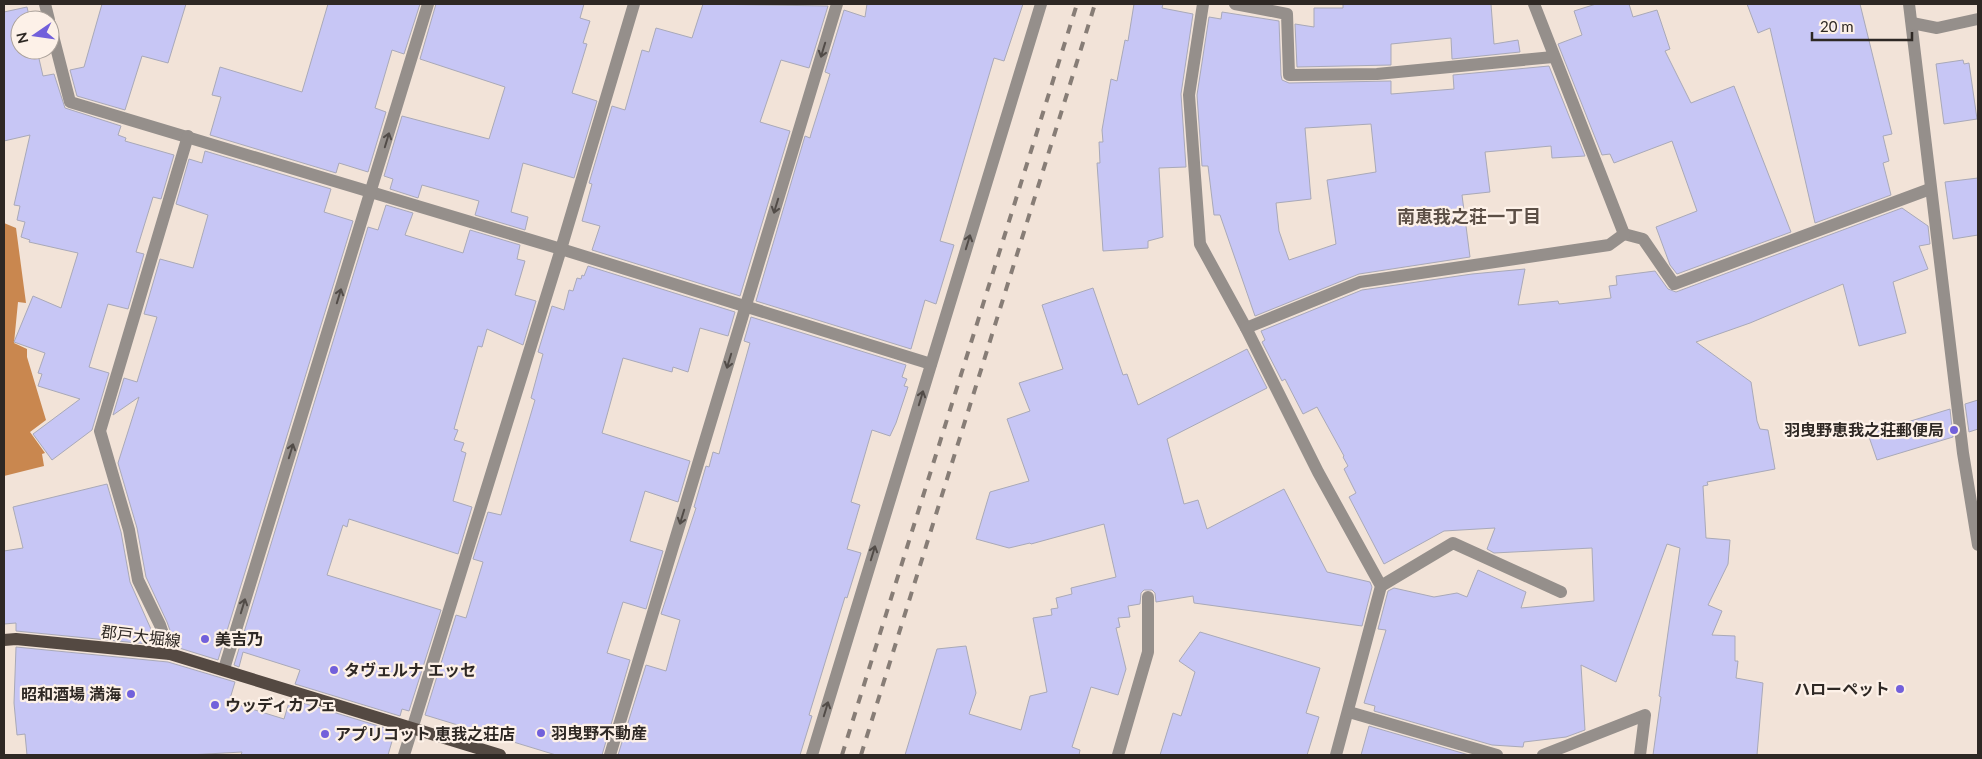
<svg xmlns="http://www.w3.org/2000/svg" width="1982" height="759" font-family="Lato,'Noto Sans JP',sans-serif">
	<rect width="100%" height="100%" fill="#f2e3d8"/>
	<polygon fill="#c9874f" points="4,223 16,228 26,303 18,302 14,343 27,349 27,357 46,420 30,432 45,453 42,454 44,466 4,476"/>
	<g fill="#c7c6f5" stroke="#a9a9b8" fill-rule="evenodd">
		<polygon points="102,4 186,4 168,63 142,56 125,110 77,96 70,70 84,67"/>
		<polygon points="328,4 420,4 404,54 392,50 375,108 386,112 368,172 339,163 336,173 210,135 221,97 212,95 220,67 302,92"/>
		<polygon points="436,4 584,4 580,18 590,21 583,43 587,44 572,93 597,101 574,178 523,163 511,212 528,217 525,230 475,215 479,201 422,185 418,198 390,189 393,179 384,176 402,116 489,139 505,87 420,59"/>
		<polygon points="703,4 828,6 809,68 781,60 760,122 790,131 740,296 592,250 600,226 582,221 592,184 589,183 612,106 625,110 642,50 649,52 656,28 692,38"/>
		<polygon points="867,4 1023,4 1004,61 994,58 940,241 954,245 936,304 925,300 911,349 756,301 805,136 810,138 811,134 830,74 825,72 844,10 865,17"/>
		<polygon points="1134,4 1163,4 1162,8 1193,14 1181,94 1186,167 1159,168 1163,237 1148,241 1148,248 1103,251 1097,163 1100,163 1099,142 1103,142 1102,130 1111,79 1117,81 1125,40 1128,41"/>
		<polygon points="1343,4 1491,4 1494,44 1518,40 1520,52 1452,59 1451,38 1391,44 1391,65 1297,67 1295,24 1314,27 1314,8 1343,8"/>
		<polygon points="1596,4 1629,4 1633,17 1657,10 1670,49 1665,51 1691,103 1734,86 1791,232 1677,274 1670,265 1656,227 1697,211 1672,141 1614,163 1610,154 1602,155 1558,44 1582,35 1574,11"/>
		<polygon points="1747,4 1860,4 1892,134 1883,136 1889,161 1883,163 1891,195 1815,223 1770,28 1758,33"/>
		<polygon points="27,7 30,20 20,20 20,50 37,50 43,76 54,74 65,108 121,126 118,135 126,138 125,141 174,155 161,199 153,197 136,252 144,254 128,309 108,304 89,367 109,373 92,430 52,460 33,434 80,399 38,386 42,374 38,373 45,353 14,342 33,296 61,308 78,253 29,242 30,240 21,237 25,222 17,220 20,206 14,205 30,135 4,141 4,12"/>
		<path d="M 1222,12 L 1279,21 L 1281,75 L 1282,80 L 1289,83 L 1391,81 L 1391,94 L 1454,89 L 1453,75 L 1549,66 L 1585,156 L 1552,158 L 1551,146 L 1485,152 L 1490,192 L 1462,195 L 1470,257 L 1359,274 L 1255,316 L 1220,215 L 1214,215 L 1208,166 L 1202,166 L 1197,95 L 1209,17 L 1221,19 ZM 1371,124 L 1376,172 L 1327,180 L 1336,244 L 1289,260 L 1279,231 L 1276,203 L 1311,199 L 1305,128 Z"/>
		<polygon points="1963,60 1964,64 1969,63 1977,119 1944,124 1936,64"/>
		<polygon points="205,151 331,189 324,212 353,221 218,660 176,647 167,622 146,577 137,528 118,463 139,397 113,415 124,378 137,382 157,317 144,314 160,259 193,268 208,215 176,204 189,159 202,163"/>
		<polygon points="1978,178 1978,235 1953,239 1945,182"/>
		<polygon points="386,205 413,213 405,235 463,253 470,230 520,245 517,259 525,261 515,295 536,301 523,345 487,329 482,347 478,346 454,429 458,430 454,440 464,443 461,451 466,453 453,501 472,507 458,554 349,519 347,527 343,525 327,575 441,610 409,711 402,709 400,716 295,684 300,670 243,652 239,667 234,665 368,227 378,230"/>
		<polygon points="1902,208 1928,226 1930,244 1919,246 1928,269 1893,282 1906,333 1859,346 1843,284 1750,323 1696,342 1751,382 1757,421 1760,429 1768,430 1775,469 1707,482 1708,485 1703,486 1706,538 1730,540 1728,564 1708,605 1722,611 1712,635 1735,636 1735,661 1738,661 1736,678 1763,683 1757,755 1653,755 1661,697 1659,696 1680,548 1667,544 1616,682 1581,665 1585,730 1566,737 1524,742 1523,747 1492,745 1374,711 1375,706 1364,703 1386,630 1378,629 1388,591 1394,588 1434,597 1457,593 1467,597 1478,570 1526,592 1521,608 1594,601 1592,548 1494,553 1487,549 1495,528 1444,531 1384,564 1349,497 1356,493 1344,469 1348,466 1343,457 1344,456 1317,407 1303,414 1285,379 1282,381 1262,342 1265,340 1261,331 1362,290 1472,274 1525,269 1518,305 1558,301 1559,304 1611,298 1609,286 1617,285 1616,276 1655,271 1668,289 1676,292"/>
		<polygon points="588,266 735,312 728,336 700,328 688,372 673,367 672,372 623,358 602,433 690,461 678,502 645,491 630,541 663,551 646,609 623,602 607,653 630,660 602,755 556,755 425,715 456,615 466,618 483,562 473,559 488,512 501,515 535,400 531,398 543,354 538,352 552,306 564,310 569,290 573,291 577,278 581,279 582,275 584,276"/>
		<polygon points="1093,288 1123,375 1127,374 1138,405 1247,349 1267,388 1167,439 1184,504 1198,500 1207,529 1284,489 1327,572 1370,582 1372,587 1362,626 1194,603 1193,596 1156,602 1155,593 1152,590 1144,590 1141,593 1140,604 1128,606 1130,617 1118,618 1120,627 1116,628 1126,669 1118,695 1091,687 1072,747 1080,750 1079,755 905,755 937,649 966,646 976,693 969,714 1021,730 1030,696 1047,692 1033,618 1052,615 1051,609 1058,608 1056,598 1072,594 1071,588 1116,577 1104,524 1031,544 1030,543 1009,548 976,539 990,492 1029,481 1007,419 1030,411 1019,383 1063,369 1042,305"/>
		<polygon points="751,317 906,365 902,377 907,379 904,386 908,387 896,423 890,436 872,430 851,502 860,505 847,549 861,553 847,598 845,597 809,715 812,716 800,755 618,755 646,665 666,671 680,620 661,614 696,508 694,507 706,466 709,467 713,452 719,454 750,343 744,341"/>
		<polygon points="1978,400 1978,429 1969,432 1965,404"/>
		<polygon points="1950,409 1953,437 1877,460 1868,434"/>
		<polygon points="107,484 121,532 130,582 158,645 16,631 16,623 4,624 4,551 23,548 13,507"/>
		<polygon points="1200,632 1320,668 1306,713 1319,717 1307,755 1160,755 1173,713 1181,716 1195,672 1179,661"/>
		<polygon points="16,647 168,662 235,682 229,702 284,719 290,699 395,731 388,755 241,755 242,752 189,755 27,755 25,734 17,735 14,703"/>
		<polygon points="1369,726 1469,755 1361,755"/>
	</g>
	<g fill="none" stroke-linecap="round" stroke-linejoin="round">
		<g stroke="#958f8b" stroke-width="12">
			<polyline points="45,4 49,20"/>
			<polyline points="1203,4 1189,95 1200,244 1246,328 1318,472 1381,586 1336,755"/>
			<polyline points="1235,4 1287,14 1289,75 1377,74 1553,57"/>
			<polyline points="1534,4 1624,234"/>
			<polyline points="1909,4 1963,453 1978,545"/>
			<polyline points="1912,23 1937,28 1978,19"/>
			<polyline points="50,24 70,102 561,249 931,364"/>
			<polyline points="1624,234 1643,239 1674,284 1930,189"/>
			<polyline points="1246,328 1360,282 1609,245 1624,234"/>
			<polyline points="1381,586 1453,543 1561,592"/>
			<polyline points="170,654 160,625 138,580 129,530 100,431 188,136"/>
			<polyline points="224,669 428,4"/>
			<polyline points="1349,712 1497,755"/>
			<polyline points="404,755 561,249 634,4"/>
			<polyline points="610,755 837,4"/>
			<polyline points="812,755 1041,4"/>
			<polyline points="1118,755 1148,652 1148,597"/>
			<polyline points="1543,755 1645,715 1640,755"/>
		</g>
		<polyline stroke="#544942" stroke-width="12" points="4,640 16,639 170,654 500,755"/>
		<g stroke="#877d76" stroke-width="4" stroke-dasharray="9 9" stroke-linecap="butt">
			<polyline points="842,755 1077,4"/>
			<polyline points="861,755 1095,4"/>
		</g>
	</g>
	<defs><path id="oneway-shaft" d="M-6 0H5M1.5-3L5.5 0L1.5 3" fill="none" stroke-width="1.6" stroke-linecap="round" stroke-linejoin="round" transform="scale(1.25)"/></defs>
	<g stroke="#524c48">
		<use href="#oneway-shaft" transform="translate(823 50) rotate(107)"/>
		<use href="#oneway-shaft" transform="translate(387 140) rotate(-73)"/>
		<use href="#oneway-shaft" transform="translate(776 206) rotate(107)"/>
		<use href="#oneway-shaft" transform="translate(968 242) rotate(-73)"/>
		<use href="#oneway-shaft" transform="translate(339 296) rotate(-73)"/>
		<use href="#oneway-shaft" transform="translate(729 361) rotate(107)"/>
		<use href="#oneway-shaft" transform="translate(921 398) rotate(-73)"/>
		<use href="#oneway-shaft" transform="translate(291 451) rotate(-73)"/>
		<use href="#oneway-shaft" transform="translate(682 517) rotate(107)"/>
		<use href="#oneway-shaft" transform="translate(873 553) rotate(-73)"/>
		<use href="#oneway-shaft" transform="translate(243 606) rotate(-73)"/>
		<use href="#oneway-shaft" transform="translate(826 709) rotate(-73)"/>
	</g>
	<g fill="#7260db" stroke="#fdf1e8" stroke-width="2">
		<circle cx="1954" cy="430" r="5"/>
		<circle cx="205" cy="639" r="5"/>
		<circle cx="334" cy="670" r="5"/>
		<circle cx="1900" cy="689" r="5"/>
		<circle cx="131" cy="694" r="5"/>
		<circle cx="215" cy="705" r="5"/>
		<circle cx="541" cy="733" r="5"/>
		<circle cx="325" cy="734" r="5"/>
	</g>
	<g text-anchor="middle" stroke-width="4.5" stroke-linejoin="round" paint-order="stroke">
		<g font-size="16" font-weight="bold" fill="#2e2824" stroke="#fdf1e8" text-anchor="start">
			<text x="1944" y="436" text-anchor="end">羽曳野恵我之荘郵便局</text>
			<text x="215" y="645">美吉乃</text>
			<text x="344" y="676">タヴェルナ エッセ</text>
			<text x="1890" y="695" text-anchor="end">ハローペット</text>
			<text x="121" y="700" text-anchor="end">昭和酒場 満海</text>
			<text x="225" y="711">ウッディカフェ</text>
			<text x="551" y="739">羽曳野不動産</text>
			<text x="335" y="740">アプリコット 恵我之荘店</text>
		</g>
		<g font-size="16" fill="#2e2824" stroke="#fdf1e8">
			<text transform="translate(141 636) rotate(7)" y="6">郡戸大堀線</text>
		</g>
		<g font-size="18" font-weight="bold" fill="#5c4f46" stroke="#fdf1e8">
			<text x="1469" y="223">南恵我之荘一丁目</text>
		</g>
	</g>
	<rect width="1982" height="759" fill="none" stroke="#2e2824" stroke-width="10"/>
	<g transform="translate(35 35) rotate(257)"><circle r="24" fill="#fdf1e8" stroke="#aaa19a"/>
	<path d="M0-4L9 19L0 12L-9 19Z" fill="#7260db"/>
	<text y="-8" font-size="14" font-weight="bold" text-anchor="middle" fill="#2e2824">N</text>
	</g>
	<path d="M1812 32v8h100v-8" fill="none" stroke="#2e2824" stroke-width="2.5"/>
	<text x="1820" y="32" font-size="15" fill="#2e2824" stroke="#fdf1e8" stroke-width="4" paint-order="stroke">20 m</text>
</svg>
